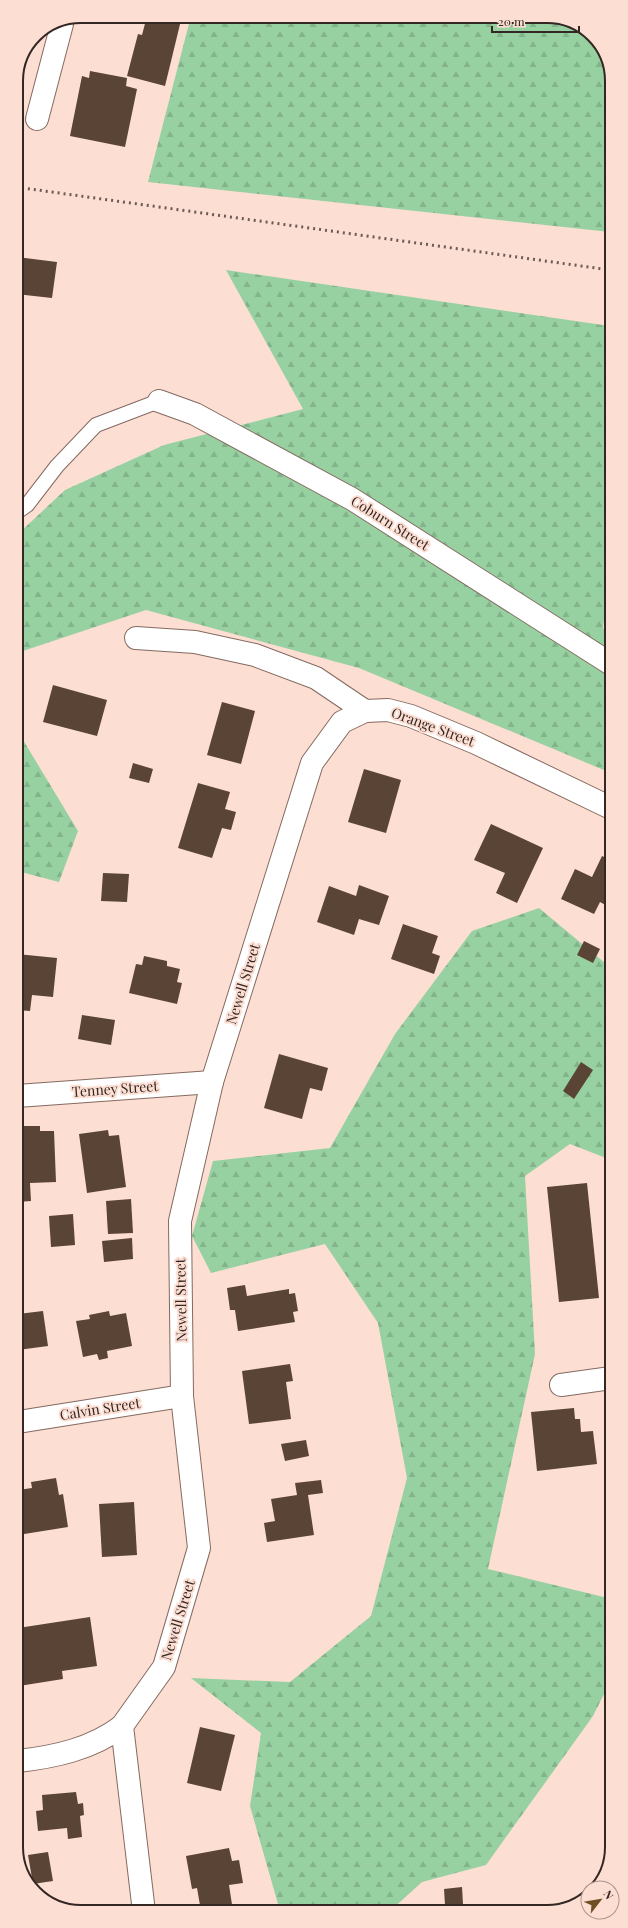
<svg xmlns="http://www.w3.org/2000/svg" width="628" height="1928" font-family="'Playfair Display',serif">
	<defs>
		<pattern id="forest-firs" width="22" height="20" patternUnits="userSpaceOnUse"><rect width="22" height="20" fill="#98d1a1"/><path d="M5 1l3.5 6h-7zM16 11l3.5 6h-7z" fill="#83b38a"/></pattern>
	</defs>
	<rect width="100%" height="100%" fill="#fdded3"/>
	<g fill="url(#forest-firs)">
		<polygon points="191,16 551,16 590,32 610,65 610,232 148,182"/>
		<polygon points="226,270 610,326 610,587 608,587 603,628 611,635 611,773 359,668 146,610 20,652 17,706 17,535 65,490 164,445 303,409"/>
		<polygon points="17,730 78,831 59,882 17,871"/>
		<polygon points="539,908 611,968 611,1160 570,1144 525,1176 535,1354 488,1569 612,1599 612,1678 593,1716 486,1865 422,1882 390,1911 280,1911 250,1806 261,1733 191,1678 290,1682 371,1616 407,1478 378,1323 325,1244 211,1273 192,1236 213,1161 330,1148 395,1034 472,931"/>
	</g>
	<g fill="#594435">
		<polygon points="147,16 182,16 165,86 127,76 138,34 142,35"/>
		<polygon points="90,71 127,78 126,86 137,89 125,147 70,136 82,76 89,78"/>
		<polygon points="17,257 57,262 52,298 16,294"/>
		<polygon points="53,685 107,700 97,736 43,722"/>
		<polygon points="222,702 255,711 241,764 207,755"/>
		<polygon points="133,763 153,769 149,783 129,778"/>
		<polygon points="364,769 401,780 386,833 348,822"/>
		<polygon points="198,783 230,792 225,809 236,812 231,830 222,828 212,858 178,848"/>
		<polygon points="491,824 543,848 517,903 496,893 505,873 474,860"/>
		<polygon points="602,856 611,860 611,908 600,902 594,914 561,899 575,869 592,877"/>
		<polygon points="103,873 129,874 127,902 101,901"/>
		<polygon points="359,885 389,896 379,925 359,919 354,935 317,922 329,886 356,896"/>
		<polygon points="403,924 438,936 432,953 440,956 434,974 391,959"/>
		<polygon points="584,941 600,949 593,963 577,955"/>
		<polygon points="17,954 57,958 53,997 32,995 30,1011 17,1010"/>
		<polygon points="144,956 167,961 167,966 180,969 177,982 182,983 177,1004 129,993 136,964 142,965"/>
		<polygon points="82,1015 115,1020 111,1045 78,1039"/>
		<polygon points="279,1054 328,1068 322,1091 310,1088 302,1119 264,1108"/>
		<polygon points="581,1062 593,1070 574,1099 563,1091"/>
		<polygon points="17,1126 40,1126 40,1131 54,1131 56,1182 30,1183 31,1201 17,1202"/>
		<polygon points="108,1130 109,1136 119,1135 126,1187 87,1193 79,1134"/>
		<polygon points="587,1183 599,1298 559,1302 547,1187"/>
		<polygon points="131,1199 133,1233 108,1234 106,1201"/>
		<polygon points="73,1214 75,1245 51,1247 49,1216"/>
		<polygon points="132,1238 133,1259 104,1262 102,1241"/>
		<polygon points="245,1285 247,1296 289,1289 289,1294 295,1293 298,1311 293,1312 295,1322 238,1331 235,1310 230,1310 227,1288"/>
		<polygon points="43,1311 48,1346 18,1350 18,1314"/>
		<polygon points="109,1311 110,1316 126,1313 132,1346 107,1351 108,1358 99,1360 97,1354 83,1357 76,1321 90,1319 89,1315"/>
		<polygon points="290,1364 293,1381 286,1382 291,1419 249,1424 242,1371"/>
		<polygon points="574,1408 575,1419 580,1419 581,1432 593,1431 597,1464 537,1471 531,1412"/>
		<polygon points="306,1440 309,1456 285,1461 281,1444"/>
		<polygon points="56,1478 59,1495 63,1494 68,1527 18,1535 18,1490 32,1488 31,1482"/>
		<polygon points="321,1480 323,1493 308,1495 314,1535 267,1542 264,1523 275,1521 271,1499 297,1495 295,1483"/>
		<polygon points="134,1502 137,1555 102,1557 99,1504"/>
		<polygon points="90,1617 97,1666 62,1671 63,1679 19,1686 18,1628"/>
		<polygon points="200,1727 235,1735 221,1791 187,1783"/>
		<polygon points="76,1792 78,1804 83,1803 84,1815 80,1816 82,1837 68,1839 67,1828 38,1831 36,1811 43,1810 42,1795"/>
		<polygon points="229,1848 232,1861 239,1860 243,1883 229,1885 233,1911 201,1911 197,1888 192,1889 186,1856"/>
		<polygon points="48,1852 53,1881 33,1884 28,1855"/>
		<polygon points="462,1887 463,1904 445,1905 444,1889"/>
	</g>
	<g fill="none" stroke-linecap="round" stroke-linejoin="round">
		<g stroke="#846a60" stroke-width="16">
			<polyline id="lane" points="17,512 27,505 57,466 96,425 159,401"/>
		</g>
		<g stroke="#846a60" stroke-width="24">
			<g id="street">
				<polyline points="37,119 62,24"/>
				<polyline points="159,401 195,414 352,499 611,664"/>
				<polyline points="136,638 195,642 255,655 316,678 365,711 388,710 411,716 476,743 611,808"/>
				<polyline points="17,1096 212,1082"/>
				<polyline points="561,1385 611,1378"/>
				<polyline points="18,1422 182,1396"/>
				<path d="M 18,1761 C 54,1757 92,1749 122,1726"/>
				<polyline points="144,1912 122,1726 164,1667 199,1548 182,1396 180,1221 212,1082 312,763 342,722 365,711"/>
			</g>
		</g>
		<use href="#lane" stroke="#fff" stroke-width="14"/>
		<use href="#street" stroke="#fff" stroke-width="22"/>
		<polyline stroke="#6c5b55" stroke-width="3" stroke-dasharray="2 4" stroke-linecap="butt" points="16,187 610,270"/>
	</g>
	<g text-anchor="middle" stroke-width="4" stroke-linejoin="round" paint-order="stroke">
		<g font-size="14" fill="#322723" stroke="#fdded3">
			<text transform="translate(390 523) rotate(32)" y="5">Coburn Street</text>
			<text transform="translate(433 727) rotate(20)" y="5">Orange Street</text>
			<text transform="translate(243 984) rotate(-73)" y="5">Newell Street</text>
			<text transform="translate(115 1089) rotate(-4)" y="5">Tenney Street</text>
			<text transform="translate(181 1300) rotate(-91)" y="5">Newell Street</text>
			<text transform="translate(100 1409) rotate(-9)" y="5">Calvin Street</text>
			<text transform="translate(178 1620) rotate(-73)" y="5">Newell Street</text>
		</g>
	</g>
	<path d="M0 0H628V1928H0ZM81 23H547A58 58 0 0 1 605 81V1847A58 58 0 0 1 547 1905H81A58 58 0 0 1 23 1847V81A58 58 0 0 1 81 23Z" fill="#fdded3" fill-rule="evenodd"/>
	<path fill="none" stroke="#322723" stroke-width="2" d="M81 23H547A58 58 0 0 1 605 81V1847A58 58 0 0 1 547 1905H81A58 58 0 0 1 23 1847V81A58 58 0 0 1 81 23Z"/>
	<g transform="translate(600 1900) rotate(59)"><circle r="19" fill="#fdded3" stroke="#ac958d"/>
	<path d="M0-3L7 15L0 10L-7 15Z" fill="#6f5025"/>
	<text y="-6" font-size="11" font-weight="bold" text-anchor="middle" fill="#322723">N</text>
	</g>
	<path d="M492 26v6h87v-6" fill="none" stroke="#322723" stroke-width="2"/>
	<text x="498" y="26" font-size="12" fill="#322723" stroke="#fdded3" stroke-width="3" paint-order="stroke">20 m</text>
</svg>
